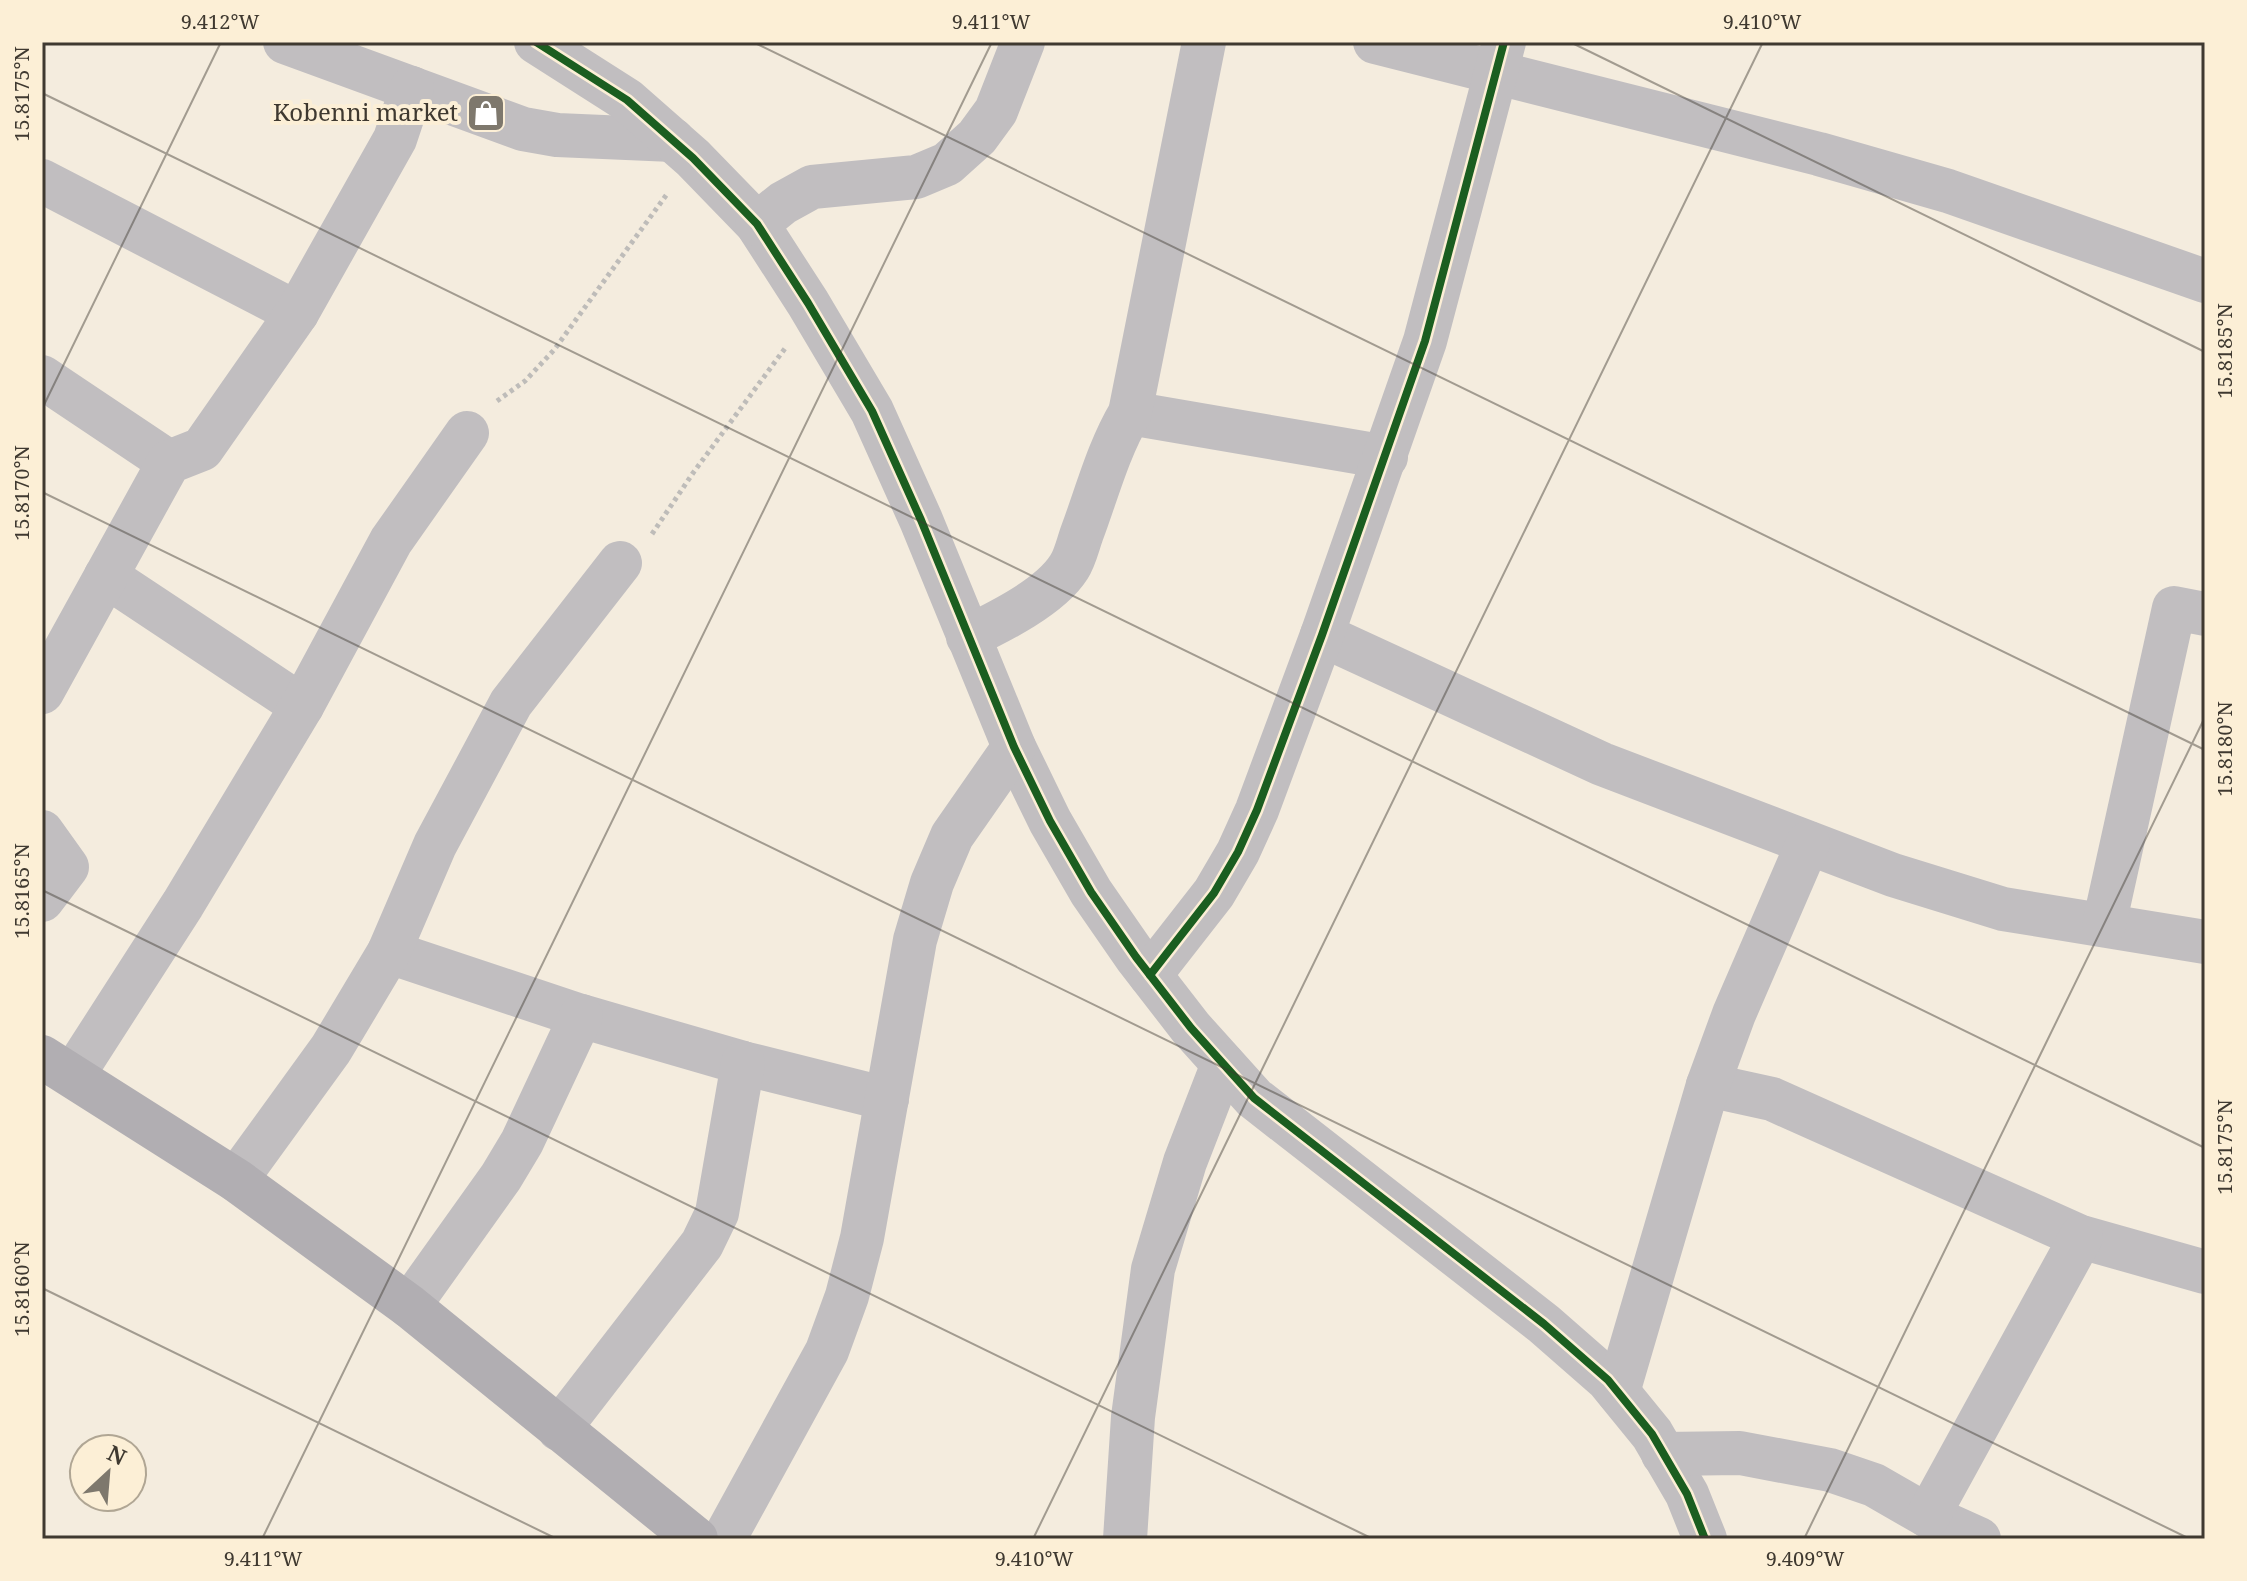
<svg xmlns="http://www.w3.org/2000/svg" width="2247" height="1581" viewBox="0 0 2247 1581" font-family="'Noto Serif',serif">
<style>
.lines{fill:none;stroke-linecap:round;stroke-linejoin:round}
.path{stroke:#bebcb9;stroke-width:5;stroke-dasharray:4 4;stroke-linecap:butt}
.minor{stroke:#c1bec0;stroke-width:44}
.major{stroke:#b1aeb2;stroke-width:44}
.cycleway-casing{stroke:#fcefd6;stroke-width:13}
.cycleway{stroke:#1b5e20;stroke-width:8}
.ticks{fill:none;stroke:#3f3930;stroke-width:2;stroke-opacity:0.45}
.labels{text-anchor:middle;stroke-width:8;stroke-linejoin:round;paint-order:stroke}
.poi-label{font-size:24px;fill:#3f3930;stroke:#fcefd6;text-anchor:end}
.neatline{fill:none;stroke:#3f3930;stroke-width:3}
.ticks-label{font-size:20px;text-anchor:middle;fill:#3f3930}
</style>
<rect width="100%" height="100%" fill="#f4ecde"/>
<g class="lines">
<g class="path">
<polyline points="497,401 525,381 554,350 667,194"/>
<polyline points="652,534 693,473 786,347"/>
</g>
<g class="minor">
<polyline points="285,42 523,129 557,135 673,140"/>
<polyline points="536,42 627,100 693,158 757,224 808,303 872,411 921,520 1014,747 1050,821 1091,892 1136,957 1191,1028 1254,1098 1544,1324 1608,1380 1652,1434 1687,1494 1705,1539"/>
<polyline points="1375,42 1819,154 1948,191 2205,281"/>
<polyline points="42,181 297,313"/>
<polyline points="757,224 783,203 812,187 916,177 947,164 977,137 996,111 1023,42"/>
<polyline points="42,377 169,462"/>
<polyline points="1130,413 1386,457"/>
<polyline points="106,576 302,706"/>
<polyline points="1322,635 1602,764 1893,875 2003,909 2205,942"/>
<path d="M968 637C999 622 1050 597 1069 567 1075 558 1078 544 1082 533 1097 493 1108 450 1130 413L1204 42"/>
<polyline points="42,692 169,462 202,449 297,313 395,139 412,88"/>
<polyline points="42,832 67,867 42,900"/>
<polyline points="2104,925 2174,608 2205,614"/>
<polyline points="389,952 581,1016 743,1063 887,1099"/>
<polyline points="1150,975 1214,893 1238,852 1257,810 1322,635 1425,341 1504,42"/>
<polyline points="73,1075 183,904 302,706 391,541 467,433"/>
<polyline points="1708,1085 1772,1099 2081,1237 2205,1272"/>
<polyline points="236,1180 331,1049 389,952 435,845 511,703 620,563"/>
<polyline points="409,1306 501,1177 522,1142 581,1016"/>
<polyline points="1618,1392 1708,1085 1734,1014 1808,843"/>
<polyline points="559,1429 702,1244 717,1213 743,1063"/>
<polyline points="1663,1454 1740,1453 1830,1470 1874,1485 1928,1516 1979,1539"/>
<polyline points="1928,1516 2081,1237"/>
<polyline points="724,1539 827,1351 847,1296 862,1238 915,940 932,883 952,836 1014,747"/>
<polyline points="1125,1539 1133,1417 1153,1269 1185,1162 1223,1064"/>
</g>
<polyline class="major" points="42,1057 236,1180 409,1306 696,1539"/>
<defs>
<g id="cycleway">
<polyline points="536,42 627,100 693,158 757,224 808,303 872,411 921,520 1014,747 1050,821 1091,892 1136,957 1191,1028 1254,1098 1544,1324 1608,1380 1652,1434 1687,1494 1705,1539"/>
<polyline points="1150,975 1214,893 1238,852 1257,810 1322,635 1425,341 1504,42"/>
</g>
</defs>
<use href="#cycleway" class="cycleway-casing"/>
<use href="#cycleway" class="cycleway"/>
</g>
<path class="ticks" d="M753 42 2205 750M1570 42 2205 352M42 93 2205 1148M42 409 221 42M42 492 2190 1539M42 890 1373 1539M42 1288 557 1539M262 1539 992 42M1033 1539 1763 42M1804 1539 2205 717"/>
<defs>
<symbol id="shop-square" viewBox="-11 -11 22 22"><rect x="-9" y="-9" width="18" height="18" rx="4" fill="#7e786d" stroke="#fcefd6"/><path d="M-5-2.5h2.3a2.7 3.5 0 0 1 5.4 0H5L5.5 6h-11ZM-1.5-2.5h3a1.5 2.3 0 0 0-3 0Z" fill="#fff"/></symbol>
</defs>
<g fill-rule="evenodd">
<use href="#shop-square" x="464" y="91" width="44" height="44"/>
</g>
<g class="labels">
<g class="poi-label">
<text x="458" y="121">Kobenni market</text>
</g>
</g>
<rect width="2247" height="1581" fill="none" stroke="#fcefd6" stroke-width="88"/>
<g transform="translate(108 1473) rotate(26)"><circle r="38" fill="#fcefd6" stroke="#b0a694" stroke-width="2"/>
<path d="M0-6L14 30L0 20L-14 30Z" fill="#7e786d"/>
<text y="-12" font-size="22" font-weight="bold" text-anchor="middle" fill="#3f3930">N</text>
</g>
<rect x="44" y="44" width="2159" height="1493" class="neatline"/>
<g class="ticks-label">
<text x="220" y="29">9.412°W</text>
<text x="991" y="29">9.411°W</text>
<text x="1762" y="29">9.410°W</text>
<text transform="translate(22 94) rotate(-90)" y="7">15.8175°N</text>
<text transform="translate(2225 351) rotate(-90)" y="7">15.8185°N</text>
<text transform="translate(22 493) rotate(-90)" y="7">15.8170°N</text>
<text transform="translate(2225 749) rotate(-90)" y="7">15.8180°N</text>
<text transform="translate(22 891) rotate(-90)" y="7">15.8165°N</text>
<text transform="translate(2225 1147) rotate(-90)" y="7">15.8175°N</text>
<text transform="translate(22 1289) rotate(-90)" y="7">15.8160°N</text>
<text x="263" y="1566">9.411°W</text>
<text x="1034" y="1566">9.410°W</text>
<text x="1805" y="1566">9.409°W</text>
</g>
</svg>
